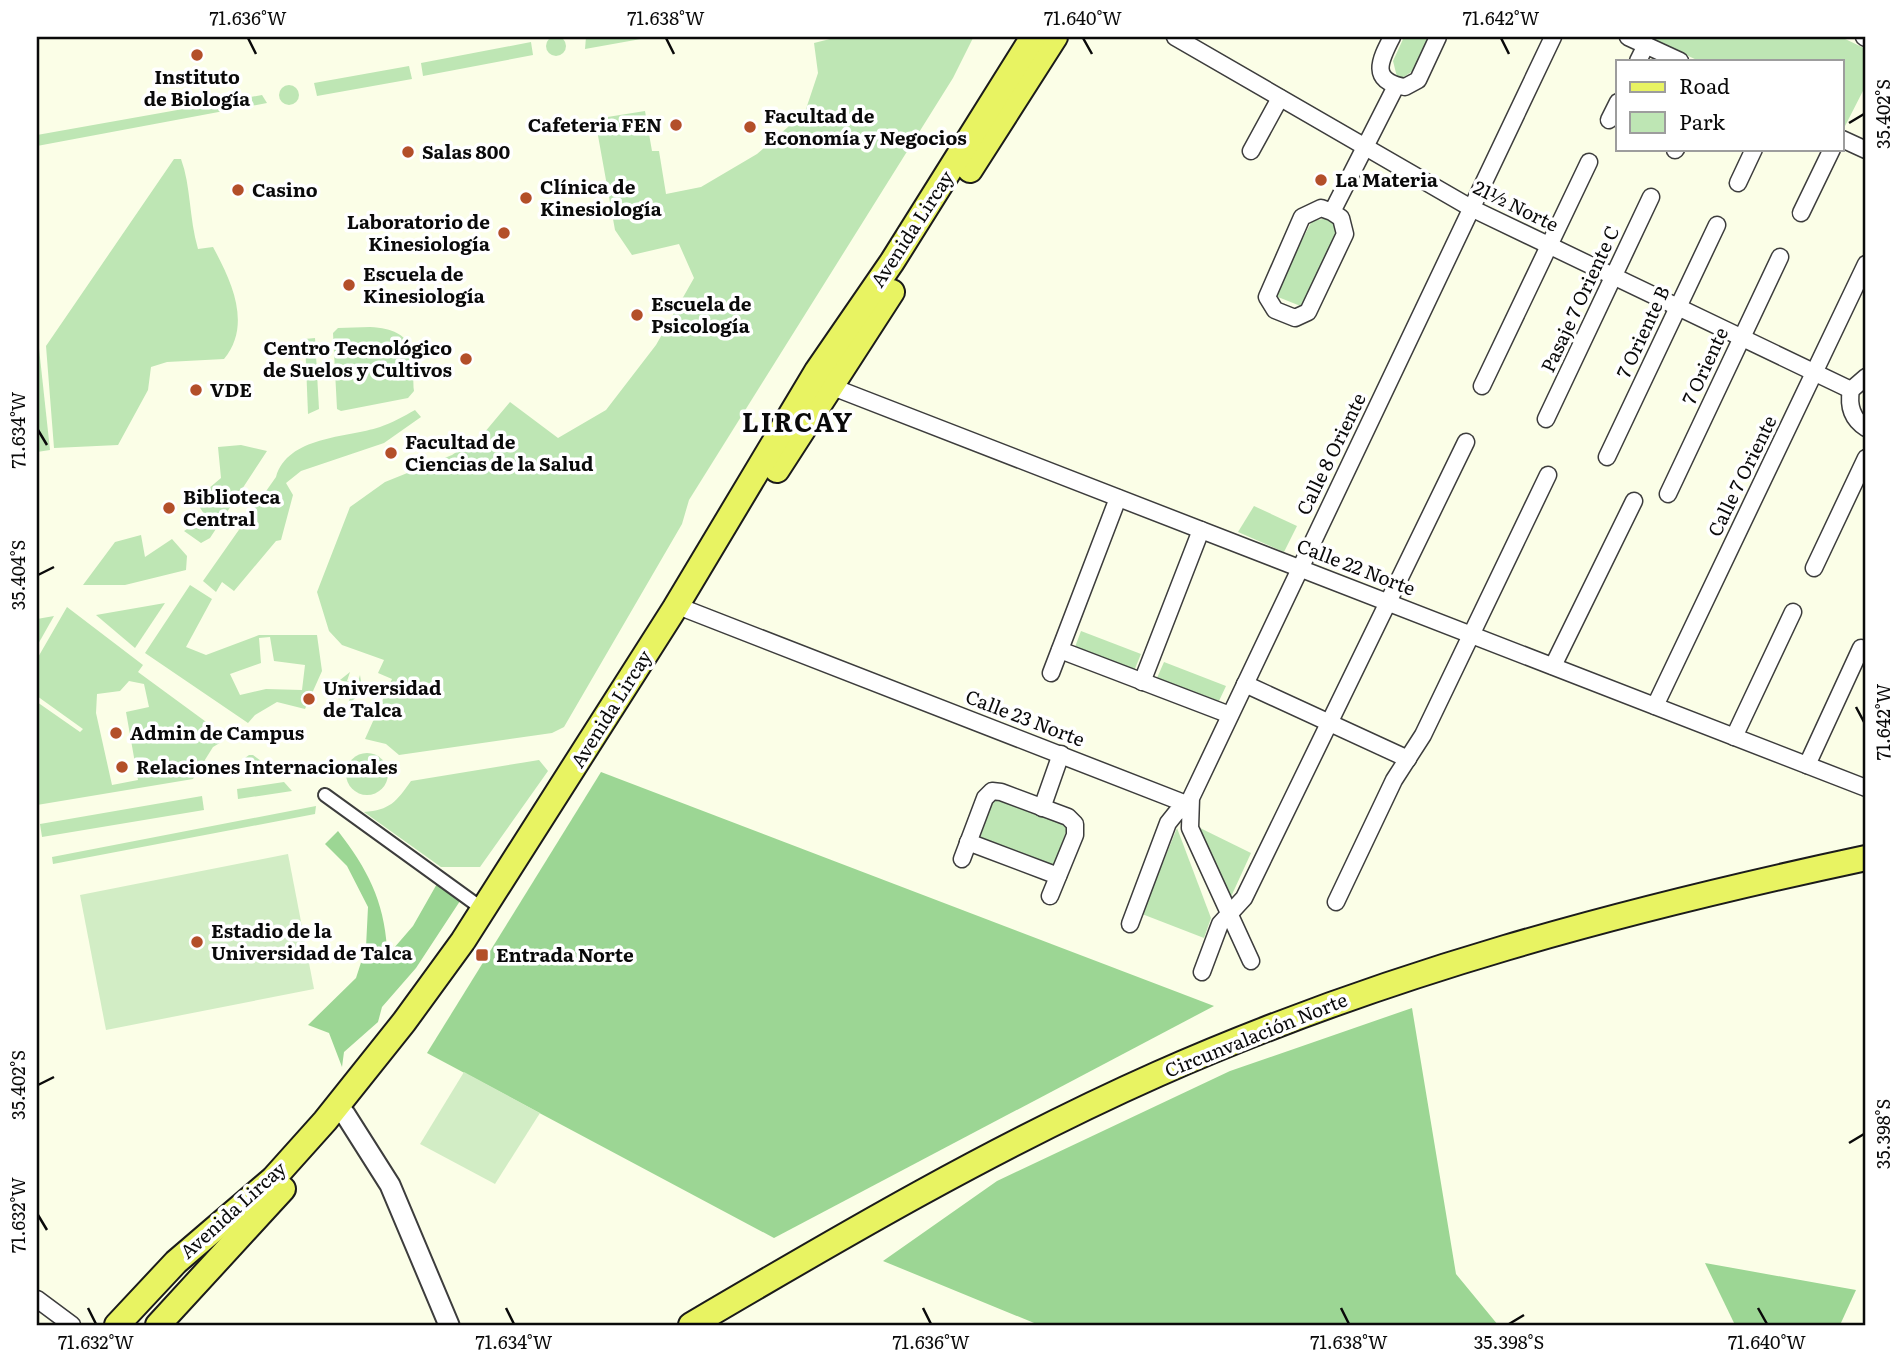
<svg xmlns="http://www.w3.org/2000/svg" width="1903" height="1362" viewBox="0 0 1903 1362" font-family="Literata,serif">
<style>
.green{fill:#bee6b4;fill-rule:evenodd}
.forest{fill:#9cd694}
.pitch{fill:#d2edc5}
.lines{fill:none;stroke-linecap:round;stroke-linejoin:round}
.pedestrian-casing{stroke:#3d3d3d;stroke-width:16}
.minor-casing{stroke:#3d3d3d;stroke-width:19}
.tertiary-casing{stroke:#3d3d3d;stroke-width:23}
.primary-casing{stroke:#1b1b1b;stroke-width:28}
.pedestrian{stroke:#fff;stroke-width:12}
.minor{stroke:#fff;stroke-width:16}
.tertiary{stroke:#fff;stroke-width:19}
.primary{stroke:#e8f362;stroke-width:24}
.ticks{fill:none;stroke:#0a0a0a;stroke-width:2.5}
.poi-dot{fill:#b34f29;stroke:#fff;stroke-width:2.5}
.labels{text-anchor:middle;stroke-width:7;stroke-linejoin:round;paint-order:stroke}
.poi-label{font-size:19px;font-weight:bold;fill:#0a0a0a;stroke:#fff;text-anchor:start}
.street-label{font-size:19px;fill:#0a0a0a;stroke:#fff}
.district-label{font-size:26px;font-weight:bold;letter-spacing:2px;fill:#0a0a0a;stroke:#fff}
.neatline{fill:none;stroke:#0a0a0a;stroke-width:2.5}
.ticks-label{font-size:18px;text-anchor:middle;fill:#0a0a0a}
</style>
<rect width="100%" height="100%" fill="#fbfee7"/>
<g class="green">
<circle cx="556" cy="46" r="10"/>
<polygon points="586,37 652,37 585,49"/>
<polygon points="838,37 973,38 953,78 689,500 682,524 564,727 552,733 399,755 386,744 365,739 392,679 378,673 384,660 342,645 329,631 317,592 350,507 385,482 452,455 484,433 510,402 558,438 606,410 656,345 694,278 679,244 632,255 615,230 595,119 645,111 652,151 659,151 666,194 701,187 757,154 805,112 818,73 814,43"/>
<polygon points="1404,37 1432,37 1417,68 1398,81 1393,61"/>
<polygon points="1648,37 1841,37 1866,49 1866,85 1843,130 1842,61 1699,61"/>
<polygon points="531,42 533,55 423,76 421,63"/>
<polygon points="409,66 412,79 317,96 314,83"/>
<circle cx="289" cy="95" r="10"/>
<polygon points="262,95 267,103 37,146 37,135"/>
<path d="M174 159H181C191 186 189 218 198 249L213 247C232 282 252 325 224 359L167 362 151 367 148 390 118 445 54 448 46 346Z"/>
<polygon points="1333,217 1340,236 1303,307 1273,295 1312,221"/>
<path d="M370 327C418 330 412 353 414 391L408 398 341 411 337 409 333 333 338 328Z"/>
<polygon points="37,330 50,450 37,452"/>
<polygon points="315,338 319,409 308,414 305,339"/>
<path d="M415 410 421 417 384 443 301 471 286 483 293 495 281 540 276 541 234 591 222 582 216 592 203 581 276 477C288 436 346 438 380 427 392 423 404 416 415 410Z"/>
<polygon points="241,445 267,451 210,538 201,543 184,531 206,517 195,500 221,478 218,447"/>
<polygon points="1254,506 1297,526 1284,552 1238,532"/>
<polygon points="141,535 145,557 172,539 187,556 186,570 125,585 83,585 115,542"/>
<path d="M190 585 212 599 186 647 206 655 259 635H317L322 671 305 709 277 702 255 715 248 723 145 653ZM270 637 274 661 305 665 302 690 266 689 240 695 230 674 261 663 259 638Z"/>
<polygon points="165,603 135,648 96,615"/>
<path d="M67 607 143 665 138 672 228 738 213 747 193 779 37 805V702L80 732 83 729 37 696V659ZM129 681 144 684 149 707 126 712 138 780 112 785 96 713 97 694 120 691Z"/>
<polygon points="54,616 37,646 37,619"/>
<polygon points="1081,631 1141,654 1134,671 1075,647"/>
<polygon points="1164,662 1226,686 1219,701 1157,678"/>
<polygon points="350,672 347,681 357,685 360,675 362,688 353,685 350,693 358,696 348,704 351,695 342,692 339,700 336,688 344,690 346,682 340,680"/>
<circle cx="367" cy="774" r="21"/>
<polygon points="249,755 253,755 273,770 233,776 237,770 242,772 249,761 245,758"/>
<path d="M539 760 548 771 480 867H441L364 812C390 810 396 802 411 781Z"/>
<polygon points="284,782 292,791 238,799 237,789"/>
<polygon points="202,796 204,810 42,837 40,824"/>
<polygon points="994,797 1068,827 1053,866 980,838"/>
<polygon points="316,806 315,814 53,864 52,857"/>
<polygon points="1198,827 1251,853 1230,899"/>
<polygon points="1177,828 1211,918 1204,938 1142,914"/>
</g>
<g class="forest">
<polygon points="601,772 1214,1006 774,1238 427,1053"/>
<path d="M338 831C367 868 384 901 387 948H394L413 926 438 882 460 901 416 968 382 1007 378 1022 344 1052 342 1067 329 1033 308 1025 356 978 366 947 368 907 347 866 325 844Z"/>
<polygon points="1412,1008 1456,1274 1498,1325 1039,1325 883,1261 997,1181 1230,1071"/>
<polygon points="1705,1263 1856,1290 1840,1325 1735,1325"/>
</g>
<g class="pitch">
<polygon points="288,854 314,989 106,1030 80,895"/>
<polygon points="464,1072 540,1113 495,1184 420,1144"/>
</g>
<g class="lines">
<defs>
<polyline id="pedestrian" points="325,795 484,910"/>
<g id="minor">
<polyline points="1175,37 1471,208 1851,390"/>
<path d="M1392 37C1380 60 1369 81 1405 87L1418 80 1438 37"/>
<polyline points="1628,37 1680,61"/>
<polyline points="1864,37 1866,38"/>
<polyline points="1638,61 1646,45"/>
<polyline points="1609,120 1618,102"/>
<polyline points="1842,139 1866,150"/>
<polyline points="1675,150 1676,149"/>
<polyline points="1251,151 1280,98"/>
<polyline points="1738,183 1754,149"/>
<polyline points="1332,212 1321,208 1302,217 1267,297 1275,310 1295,318 1308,312 1345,234 1341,218 1332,212 1396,86"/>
<polyline points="1801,213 1832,149"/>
<path d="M1866 377 1851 390C1848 406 1852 419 1866 428"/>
<polyline points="830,386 1866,788"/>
<polyline points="1482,386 1589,162"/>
<polyline points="1546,419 1651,197"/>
<polyline points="1607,457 1717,225"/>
<polyline points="1668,494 1780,257"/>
<polyline points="1814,568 1866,458"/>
<polyline points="688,610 1189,805"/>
<polyline points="1060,650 1230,715"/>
<polyline points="1553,666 1634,501"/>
<polyline points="1051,673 1118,498"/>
<polyline points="1142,682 1201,530"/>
<polyline points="1245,684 1408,759"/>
<polyline points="1655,706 1866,264"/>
<polyline points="1734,737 1793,612"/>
<polyline points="1807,765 1861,648"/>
<polyline points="1042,808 1061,754"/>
<polyline points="968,842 1058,876"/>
<polyline points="962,859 985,798 992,791 1001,792 1068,817 1075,824 1075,835 1050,896"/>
<polyline points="1336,902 1394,780 1423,735 1548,475"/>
<polyline points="1130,924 1168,823 1176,813 1189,805"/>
<polyline points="1251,961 1190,828 1191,798 1553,37"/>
<polyline points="1202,972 1220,924 1244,898 1466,442"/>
<polyline points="37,1299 72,1325"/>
</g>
<polyline id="tertiary" points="345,1114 390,1185 449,1325"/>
<g id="primary">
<polyline points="970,170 1055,37"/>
<polyline points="777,470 892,292"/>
<polyline points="117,1325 176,1262 273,1179 325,1121 404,1022 463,941 675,608 817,371 892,262 1033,37"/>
<polyline points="158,1325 283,1189"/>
<path d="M691 1325C844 1235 996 1146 1158 1074 1386 973 1623 910 1866 858"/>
</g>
</defs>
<use href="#pedestrian" class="pedestrian-casing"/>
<use href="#minor" class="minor-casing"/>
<use href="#tertiary" class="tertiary-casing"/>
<use href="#primary" class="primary-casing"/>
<use href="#pedestrian" class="pedestrian"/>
<use href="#minor" class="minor"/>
<use href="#tertiary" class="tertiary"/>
<use href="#primary" class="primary"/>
</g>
<path class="ticks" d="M248 38 256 54M666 38 674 54M1083 38 1092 54M1501 38 1509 54M1849 123 1864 114M38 430 47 445M38 575 54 567M1856 707 1864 722M38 1085 54 1077M1849 1143 1864 1134M38 1215 47 1230M88 1308 96 1324M506 1308 514 1324M923 1308 931 1324M1341 1308 1349 1324M1758 1308 1767 1324M1509 1324 1524 1315"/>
<g class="poi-dot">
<circle cx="197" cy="55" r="7"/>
<circle cx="676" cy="125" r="7"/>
<circle cx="750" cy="127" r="7"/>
<circle cx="408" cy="152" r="7"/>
<circle cx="1321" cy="180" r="7"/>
<circle cx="238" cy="190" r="7"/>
<circle cx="526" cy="198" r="7"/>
<circle cx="504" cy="233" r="7"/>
<circle cx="349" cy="285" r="7"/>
<circle cx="637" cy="315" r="7"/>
<circle cx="466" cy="359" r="7"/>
<circle cx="196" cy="390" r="7"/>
<circle cx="391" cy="453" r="7"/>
<circle cx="169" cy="508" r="7"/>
<circle cx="309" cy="699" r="7"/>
<circle cx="116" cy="733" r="7"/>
<circle cx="122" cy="767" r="7"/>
<circle cx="197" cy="942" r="7"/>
<rect x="475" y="948" width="14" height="14" rx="3.5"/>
</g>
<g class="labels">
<g class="poi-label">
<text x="197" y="84" text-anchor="middle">Instituto<tspan x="197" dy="22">de Biología</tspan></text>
<text x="764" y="123">Facultad de<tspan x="764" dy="22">Economía y Negocios</tspan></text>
<text x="662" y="132" text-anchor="end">Cafeteria FEN</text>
<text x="422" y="159">Salas 800</text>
<text x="1335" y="187">La Materia</text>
<text x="540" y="194">Clínica de<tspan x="540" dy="22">Kinesiología</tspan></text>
<text x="252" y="197">Casino</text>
<text x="490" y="229" text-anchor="end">Laboratorio de<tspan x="490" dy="22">Kinesiología</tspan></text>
<text x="363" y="281">Escuela de<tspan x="363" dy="22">Kinesiología</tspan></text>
<text x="651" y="311">Escuela de<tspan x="651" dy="22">Psicología</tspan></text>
<text x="452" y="355" text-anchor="end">Centro Tecnológico<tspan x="452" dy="22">de Suelos y Cultivos</tspan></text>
<text x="210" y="397">VDE</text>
<text x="405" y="449">Facultad de<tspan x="405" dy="22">Ciencias de la Salud</tspan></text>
<text x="183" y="504">Biblioteca<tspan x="183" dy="22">Central</tspan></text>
<text x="323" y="695">Universidad<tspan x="323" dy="22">de Talca</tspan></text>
<text x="130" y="740">Admin de Campus</text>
<text x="136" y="774">Relaciones Internacionales</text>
<text x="211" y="938">Estadio de la<tspan x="211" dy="22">Universidad de Talca</tspan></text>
<text x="496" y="962">Entrada Norte</text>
</g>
<g class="street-label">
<text transform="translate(1516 206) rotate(26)" y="7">21½ Norte</text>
<text transform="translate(912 229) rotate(-57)" y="7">Avenida Lircay</text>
<text transform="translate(1580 299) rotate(-65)" y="7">Pasaje 7 Oriente C</text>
<text transform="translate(1643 332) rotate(-65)" y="7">7 Oriente B</text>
<text transform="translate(1705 366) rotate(-65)" y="7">7 Oriente</text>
<text transform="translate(1331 454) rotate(-64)" y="7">Calle 8 Oriente</text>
<text transform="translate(1742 476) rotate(-64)" y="7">Calle 7 Oriente</text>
<text transform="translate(1356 567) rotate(21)" y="7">Calle 22 Norte</text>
<text transform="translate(611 709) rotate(-58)" y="7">Avenida Lircay</text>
<text transform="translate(1025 718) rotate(21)" y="7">Calle 23 Norte</text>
<text transform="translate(1256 1035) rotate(-22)" y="7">Circunvalación Norte</text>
<text transform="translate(233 1210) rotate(-42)" y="7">Avenida Lircay</text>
</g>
<g class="district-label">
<text x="798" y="432">LIRCAY</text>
</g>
</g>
<rect width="1903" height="1362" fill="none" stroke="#ffffff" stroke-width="77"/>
<rect x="1616" y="60" width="228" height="91" fill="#ffffff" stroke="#9d9d9d" stroke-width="2"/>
<rect x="1630" y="82" width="35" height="10" fill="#e8f362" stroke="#9d9d9d" stroke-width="2"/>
<text x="1679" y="94" font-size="21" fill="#0a0a0a">Road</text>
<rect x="1630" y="112" width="35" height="21" fill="#bee6b4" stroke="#9d9d9d" stroke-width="2"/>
<text x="1679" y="130" font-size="21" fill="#0a0a0a">Park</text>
<rect x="38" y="38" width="1826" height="1286" class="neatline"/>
<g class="ticks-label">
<text x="248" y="25">71.636°W</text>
<text x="666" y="25">71.638°W</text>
<text x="1083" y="25">71.640°W</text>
<text x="1501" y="25">71.642°W</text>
<text transform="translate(1884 114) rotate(-90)" y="6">35.402°S</text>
<text transform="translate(19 430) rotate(-90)" y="6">71.634°W</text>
<text transform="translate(19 575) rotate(-90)" y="6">35.404°S</text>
<text transform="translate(1884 722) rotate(-90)" y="6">71.642°W</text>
<text transform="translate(19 1085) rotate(-90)" y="6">35.402°S</text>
<text transform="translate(1884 1134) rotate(-90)" y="6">35.398°S</text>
<text transform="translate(19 1215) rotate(-90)" y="6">71.632°W</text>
<text x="96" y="1349">71.632°W</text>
<text x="514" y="1349">71.634°W</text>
<text x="931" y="1349">71.636°W</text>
<text x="1349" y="1349">71.638°W</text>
<text x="1509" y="1349">35.398°S</text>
<text x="1767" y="1349">71.640°W</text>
</g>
</svg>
